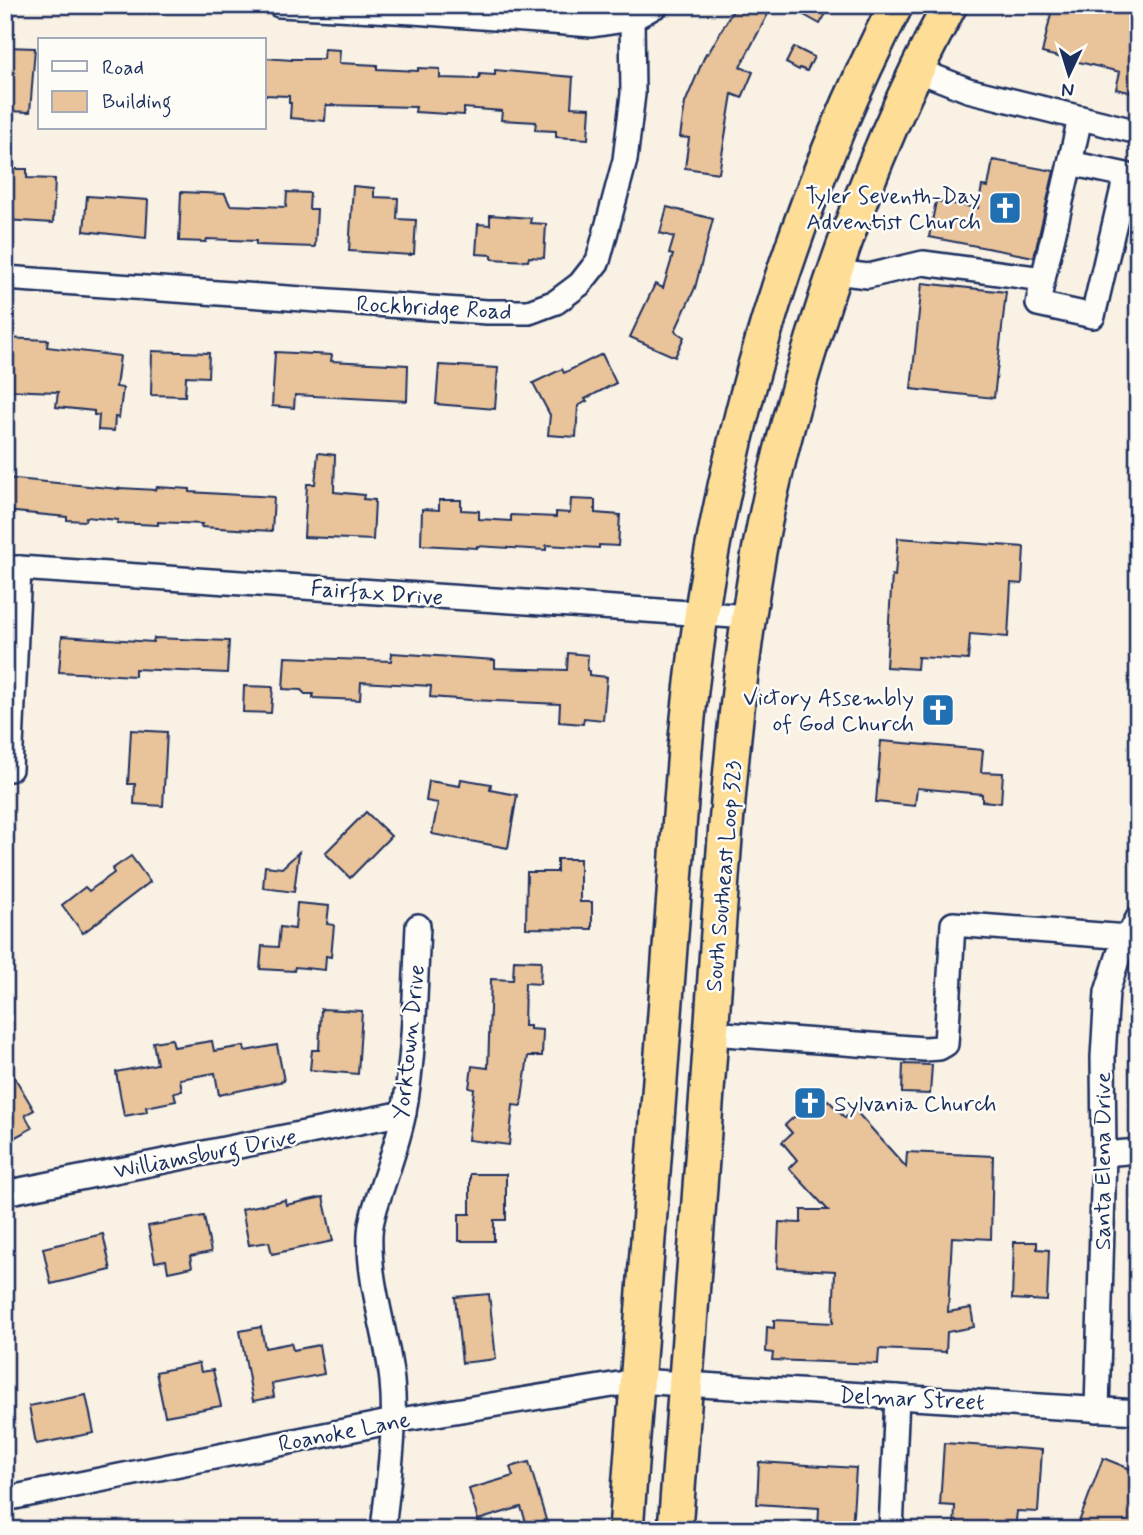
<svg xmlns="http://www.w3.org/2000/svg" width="1143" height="1535" viewBox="0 0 1143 1535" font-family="Mynerve,sans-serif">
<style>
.building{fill:#e9c39a;stroke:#1b2f5e;stroke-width:2}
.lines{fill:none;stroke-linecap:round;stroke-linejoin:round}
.minor-casing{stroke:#1b2f5e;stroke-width:28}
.highway-casing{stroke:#1b2f5e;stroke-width:38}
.minor{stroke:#fdfcf7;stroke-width:23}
.highway{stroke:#fedd96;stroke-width:33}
.labels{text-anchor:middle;stroke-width:5;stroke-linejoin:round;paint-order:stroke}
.poi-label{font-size:23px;fill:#1b2f5e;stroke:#fdfcf7;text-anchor:end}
.street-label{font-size:23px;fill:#1b2f5e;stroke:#fdfcf7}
</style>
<rect width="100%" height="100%" fill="#f9f1e4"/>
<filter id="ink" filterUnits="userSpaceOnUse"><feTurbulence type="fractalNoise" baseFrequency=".0143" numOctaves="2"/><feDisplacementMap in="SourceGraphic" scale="14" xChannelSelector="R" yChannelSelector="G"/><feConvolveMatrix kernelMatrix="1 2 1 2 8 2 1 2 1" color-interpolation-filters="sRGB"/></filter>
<g filter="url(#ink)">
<g class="building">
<polygon points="736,5 751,5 768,14 740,67 753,72 742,98 732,94 719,173 685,168 689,138 680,137 685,103 706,53 708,54"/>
<polygon points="786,5 831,5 820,24"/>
<polygon points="1053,5 1138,5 1138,94 1116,89 1120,72 1042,53"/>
<polygon points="5,47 35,48 30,112 7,111 9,78 5,78"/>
<polygon points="794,47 814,57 807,71 800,68 799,70 786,63"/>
<polygon points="324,49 340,50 339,63 377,65 377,69 418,71 418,68 440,69 440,78 479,79 480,74 495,75 495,70 573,77 571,107 590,108 588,139 556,137 556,131 535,130 536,122 501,120 502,111 464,108 464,115 415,112 416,107 326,105 325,121 290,118 291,103 289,103 289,96 264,95 264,58 292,60 292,59 323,59"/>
<polygon points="993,160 1054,171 1034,257 929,237 936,201 978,208 982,186 988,187"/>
<polygon points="5,169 27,169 27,178 55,179 53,223 5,220"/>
<polygon points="353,186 374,188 374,197 398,198 397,219 416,220 414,254 411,254 411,255 349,251"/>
<polygon points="181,192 225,194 230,205 286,207 287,192 310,193 309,209 317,209 315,247 256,245 256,241 207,239 206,242 179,241"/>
<polygon points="87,196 148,200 146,238 84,231"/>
<polygon points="667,207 713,219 695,288 675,331 684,337 675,357 630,337 655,284 663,288 673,255 669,254 674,237 660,233"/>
<polygon points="490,215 531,218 530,223 546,224 544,258 529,257 528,261 492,259 492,255 476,254 478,224 490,225"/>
<polygon points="922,283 1006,292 994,398 911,389"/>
<polygon points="5,338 48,340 47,347 120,356 116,387 123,388 119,418 115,417 114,431 98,430 99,415 94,415 94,411 56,407 58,392 5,390"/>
<polygon points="152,351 209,353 208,377 186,376 185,396 151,395"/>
<polygon points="275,352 332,355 331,361 408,365 407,401 295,395 294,408 272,406"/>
<polygon points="602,354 616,383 585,399 587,401 578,406 576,437 548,435 550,415 533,383 562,369 564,373"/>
<polygon points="439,365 498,368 495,409 436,404"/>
<polygon points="318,453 335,455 334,492 364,495 363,499 375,500 373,540 304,537 307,484 315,484"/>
<polygon points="5,478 119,489 120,488 156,490 157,487 190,489 190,492 274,497 272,531 201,527 202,524 158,522 158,525 117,523 118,520 86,517 85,521 67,520 67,517 5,511"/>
<polygon points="571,499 595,500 595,513 620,515 618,546 599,545 599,548 546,545 546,550 477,546 477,548 421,545 422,509 439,510 439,500 461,500 461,510 479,511 479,519 511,521 511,515 556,517 556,512 570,513"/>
<polygon points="898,538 1024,547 1022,584 1011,583 1008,637 970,634 968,660 918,657 917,669 886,667 892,575 895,576"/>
<polygon points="62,636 153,642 154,638 229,641 227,673 135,669 135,676 59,672"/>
<polygon points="392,653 495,660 495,668 567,670 568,653 588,655 587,670 589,671 589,675 607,677 603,720 584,718 583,724 559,722 560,704 471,700 430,697 431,686 361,682 360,700 313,698 313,694 305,694 301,690 283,689 285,657 391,661"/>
<polygon points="244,686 273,687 271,713 243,712"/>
<polygon points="131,730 167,732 163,806 134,804 135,784 128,784"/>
<polygon points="881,741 983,750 981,772 1003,773 1001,803 982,801 982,794 917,788 915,806 876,802"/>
<polygon points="461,779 491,784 490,790 517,795 508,848 432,834 438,803 426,801 429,781 460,786"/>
<polygon points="366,812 391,836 350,878 325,853"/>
<polygon points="299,852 294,892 263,888 265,866 282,868"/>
<polygon points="131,856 150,882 83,933 62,905 85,887 89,891 114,873 112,869"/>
<polygon points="557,859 580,859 580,902 592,902 592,929 526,928 527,872 557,872"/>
<polygon points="297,903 329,906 327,924 334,925 331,957 326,956 325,970 295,967 294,971 260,969 262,946 278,947 280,927 295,929"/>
<polygon points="514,960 541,961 540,984 525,983 524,1026 530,1026 530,1029 543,1030 542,1056 528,1056 521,1106 513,1105 509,1145 468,1140 474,1089 469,1088 472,1066 488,1068 491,979 513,980"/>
<polygon points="321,1009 362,1011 358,1074 310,1070 312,1050 319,1050"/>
<polygon points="172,1039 174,1047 212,1041 214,1051 244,1046 245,1051 277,1045 284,1081 219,1095 215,1073 180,1079 182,1091 174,1092 176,1101 146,1107 147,1112 124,1116 116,1072 157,1064 153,1042"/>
<polygon points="5,1061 34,1110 25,1115 32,1128 12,1139 5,1128"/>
<polygon points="903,1064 932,1065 930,1094 902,1093"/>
<polygon points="828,1100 845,1118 854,1109 906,1167 907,1152 993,1156 991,1239 952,1237 948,1312 971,1308 974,1327 947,1332 946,1352 879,1349 878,1364 772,1360 773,1353 766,1352 767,1327 774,1328 774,1320 833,1323 835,1271 777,1268 779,1222 801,1223 801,1210 828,1210 789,1168 797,1160 782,1142 792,1133 785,1125 811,1102 818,1110"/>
<polygon points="470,1174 506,1174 506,1220 494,1220 494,1241 459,1241 459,1214 470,1214"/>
<polygon points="323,1197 333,1241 272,1254 269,1242 249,1245 242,1209 285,1200 286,1205"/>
<polygon points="204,1216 211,1252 190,1256 192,1267 168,1272 166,1260 155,1262 148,1226"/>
<polygon points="103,1234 111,1270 51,1284 43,1248"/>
<polygon points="1014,1242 1037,1242 1037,1249 1049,1250 1047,1301 1012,1299"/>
<polygon points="489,1294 496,1359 462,1363 455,1297"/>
<polygon points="261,1327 265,1348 291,1343 293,1350 319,1345 324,1374 272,1384 274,1397 253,1401 240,1331"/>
<polygon points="199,1363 201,1372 213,1370 221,1406 165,1416 156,1372"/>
<polygon points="86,1395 94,1433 36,1444 29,1406"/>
<polygon points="944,1443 1042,1450 1038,1512 1017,1511 1015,1530 954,1530 955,1506 940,1505"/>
<polygon points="1103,1458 1138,1472 1138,1530 1076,1530"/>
<polygon points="529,1462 546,1520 527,1525 521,1507 478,1520 469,1489 513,1476 510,1467"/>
<polygon points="759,1462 856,1468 852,1530 818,1530 819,1508 757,1504"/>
</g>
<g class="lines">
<defs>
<g id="minor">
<polyline points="279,5 413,12 592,25 632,19 657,5"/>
<polyline points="917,70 968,90 1138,132"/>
<polyline points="834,272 868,276 923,263 1043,279 1038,304 1093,316 1126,175 1070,163 1080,118"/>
<polyline points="5,278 487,312 529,312 556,302 580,284 598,261 625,160 633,94 632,19"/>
<polyline points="1043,279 1070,163"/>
<polyline points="5,568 19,568 749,617"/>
<polyline points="10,769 19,568"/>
<polyline points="711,1033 924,1049 939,1048 946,1044 953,924 1128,937"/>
<polyline points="1104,1154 1138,1151"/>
<polyline points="5,1193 404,1113"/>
<polyline points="1097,1410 1104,1154 1103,1057 1107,992 1119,954 1138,918"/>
<polyline points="5,1499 394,1421 637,1381 1138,1412"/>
<path d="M383 1530C388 1481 397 1430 392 1381 387 1332 368 1284 370 1234 371 1215 379 1197 385 1178 392 1157 400 1134 404 1112 415 1051 415 987 418 926"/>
<polyline points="891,1530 897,1397"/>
</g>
<g id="highway">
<path d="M626 1530 685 749C708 492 777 236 896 5"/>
<path d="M675 1530C687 1365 699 1201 711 1036 722 875 731 712 759 552 772 480 791 409 813 339 848 224 892 112 950 5"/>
</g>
</defs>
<use href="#minor" class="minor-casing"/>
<use href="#highway" class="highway-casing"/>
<use href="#minor" class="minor"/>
<use href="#highway" class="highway"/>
</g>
</g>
<defs>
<symbol id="church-square" viewBox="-11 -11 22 22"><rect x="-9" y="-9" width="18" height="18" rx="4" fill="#1f6fb2" stroke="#fdfcf7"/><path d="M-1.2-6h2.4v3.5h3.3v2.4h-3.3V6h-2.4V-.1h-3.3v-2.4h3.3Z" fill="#fff"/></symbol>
</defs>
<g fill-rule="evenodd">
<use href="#church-square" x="986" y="189" width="38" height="38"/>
<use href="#church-square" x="919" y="691" width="38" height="38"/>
<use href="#church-square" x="791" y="1084" width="38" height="38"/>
</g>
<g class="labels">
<g class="poi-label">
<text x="981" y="203">Tyler Seventh-Day<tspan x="981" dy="26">Adventist Church</tspan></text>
<text x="914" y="705">Victory Assembly<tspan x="914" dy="26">of God Church</tspan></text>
<text x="834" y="1111" text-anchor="start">Sylvania Church</text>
</g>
<g class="street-label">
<text transform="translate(434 307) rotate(3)" y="8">Rockbridge Road</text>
<text transform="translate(377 592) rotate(4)" y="8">Fairfax Drive</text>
<text transform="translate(723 876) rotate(-85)" y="8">South Southeast Loop 323</text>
<text transform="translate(408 1042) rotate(-84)" y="8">Yorktown Drive</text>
<text transform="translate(205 1153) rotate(-11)" y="8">Williamsburg Drive</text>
<text transform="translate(1102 1161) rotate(-90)" y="8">Santa Elena Drive</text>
<text transform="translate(912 1398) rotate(3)" y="8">Delmar Street</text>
<text transform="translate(344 1431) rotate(-11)" y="8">Roanoke Lane</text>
</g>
</g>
<rect width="1143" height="1535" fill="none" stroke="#fdfcf7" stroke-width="28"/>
<rect x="14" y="14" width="1115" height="1507" fill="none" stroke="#1b2f5e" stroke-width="2.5" filter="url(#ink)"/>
<rect x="38" y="38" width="228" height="91" fill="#fdfcf7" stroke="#a3aaba" stroke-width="2"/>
<rect x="52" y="61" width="35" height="10" fill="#fdfcf7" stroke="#a3aaba" stroke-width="2"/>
<text x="102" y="74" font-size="21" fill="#1b2f5e">Road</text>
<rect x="52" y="91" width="35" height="21" fill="#e9c39a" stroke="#a3aaba" stroke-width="2"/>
<text x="102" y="108" font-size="21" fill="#1b2f5e">Building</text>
<g transform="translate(1069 74) rotate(184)" stroke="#fdfcf7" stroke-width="5" paint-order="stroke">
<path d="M0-5L12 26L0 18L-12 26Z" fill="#1b2f5e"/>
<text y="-10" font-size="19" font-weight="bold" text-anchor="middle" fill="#1b2f5e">N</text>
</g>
</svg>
